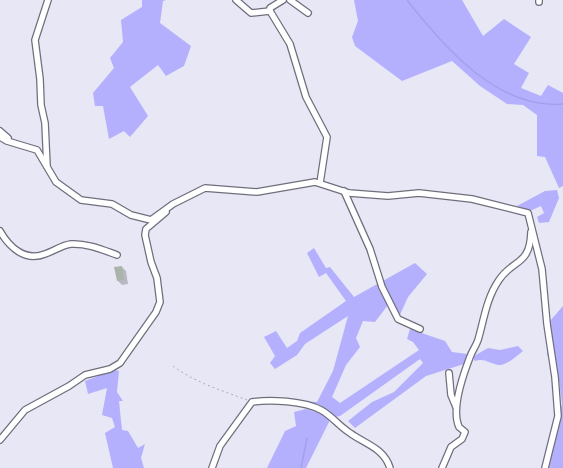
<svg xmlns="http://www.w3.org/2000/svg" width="563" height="468" viewBox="0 0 563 468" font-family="'PT Serif',serif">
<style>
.forest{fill:#b4b0fe}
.shadow{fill:#0003}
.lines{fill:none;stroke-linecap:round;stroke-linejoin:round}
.stream{stroke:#a4a0ec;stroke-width:1.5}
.building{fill:#abb4a8}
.minor-casing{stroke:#6f6f7c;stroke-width:8}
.path{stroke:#ababb7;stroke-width:1;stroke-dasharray:2 3;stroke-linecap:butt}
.minor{stroke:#fff;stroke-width:5.5}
</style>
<rect width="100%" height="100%" fill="#e7e7f6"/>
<g class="forest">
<polygon points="142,0 166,0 163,1 160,23 191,46 184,66 166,76 158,65 130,87 148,116 130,137 124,131 109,139 103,106 95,106 93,93 114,68 110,58 123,42 121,20 142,7"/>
<polygon points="354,0 462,0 483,36 504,19 531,37 514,64 529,73 521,88 541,96 548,85 563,93 563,186 559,188 545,157 537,156 537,115 523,105 507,104 480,86 452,61 402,81 355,46 352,37 358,21"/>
<polygon points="557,190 559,198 549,222 539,223 537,217 544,213 541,206 530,211 517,206 545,191"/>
<polygon points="314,248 326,268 330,267 354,297 415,263 427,274 408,297 399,317 391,301 375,322 363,321 356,338 360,347 346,365 332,397 340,403 419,350 413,342 407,339 410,329 445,341 452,352 467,354 464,364 426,376 355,428 348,421 372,402 394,392 423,363 420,359 340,416 336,417 322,407 300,403 301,401 317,402 333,371 348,316 305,344 297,355 275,369 270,363 275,356 264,337 276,331 287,348 297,341 300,333 346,301 326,273 319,277 307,253"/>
<polygon points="563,306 563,468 549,468 562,404 557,365 547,355 550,321"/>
<path d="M518 346 523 351C516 356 507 366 498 365 489 363 484 358 475 361L474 360V356L488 348 500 350Z"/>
<polygon points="114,370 119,371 117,392 123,401 119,401 122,430 128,431 138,448 145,444 141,458 144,468 113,468 105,433 115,427 112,418 102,415 107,388 88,394 85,381"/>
<polygon points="306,409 322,414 330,420 306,468 267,468 285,431 296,426 294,412"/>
</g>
<polygon class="shadow" points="122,267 126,271 128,284 122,285 118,281"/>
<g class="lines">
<g class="stream">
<path d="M407 0C443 46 498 110 563 104"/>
<polyline points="301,468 307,438"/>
</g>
</g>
<polygon class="building" points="122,266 124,280 117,281 114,267"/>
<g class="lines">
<defs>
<g id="minor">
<polyline points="236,0 251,13 270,11"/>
<polyline points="283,0 270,8 270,11 290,44 306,97 327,137 320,183"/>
<polyline points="290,0 308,13"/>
<polyline points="539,2 539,0"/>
<polyline points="0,131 8,138"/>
<polyline points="0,137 7,141 37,150 56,182 81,200 112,204 131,215 151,220 173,204 205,188 257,192 315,182 349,193 388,196 419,193 472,199 528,213 542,269 547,324 555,377 558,416 545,468"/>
<polyline points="47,166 45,123 41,105 40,79 35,40 48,0"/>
<polyline points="344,191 370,249 382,287 398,319 420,329"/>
<path d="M0 231C9 247 25 262 45 254 54 251 62 245 71 244 87 243 103 250 117 255"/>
<polyline points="449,373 451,395 456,407"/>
<polyline points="0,440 25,410 69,386 85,375 110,369 120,363 156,312 160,302 157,278 151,262 145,235 146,229 166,212"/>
<path d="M212 468 220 446 252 402C270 399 304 401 321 410 332 416 339 426 350 433 365 444 384 448 390 468"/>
<path d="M442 468 451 447 462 439 465 432 459 427C451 409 463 375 470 357 472 351 476 346 478 340 484 320 486 299 499 280 513 259 530 266 531 232"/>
</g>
</defs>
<use href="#minor" class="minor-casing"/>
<path class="path" d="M173 366C196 383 221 390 247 400"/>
<use href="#minor" class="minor"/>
</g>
</svg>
